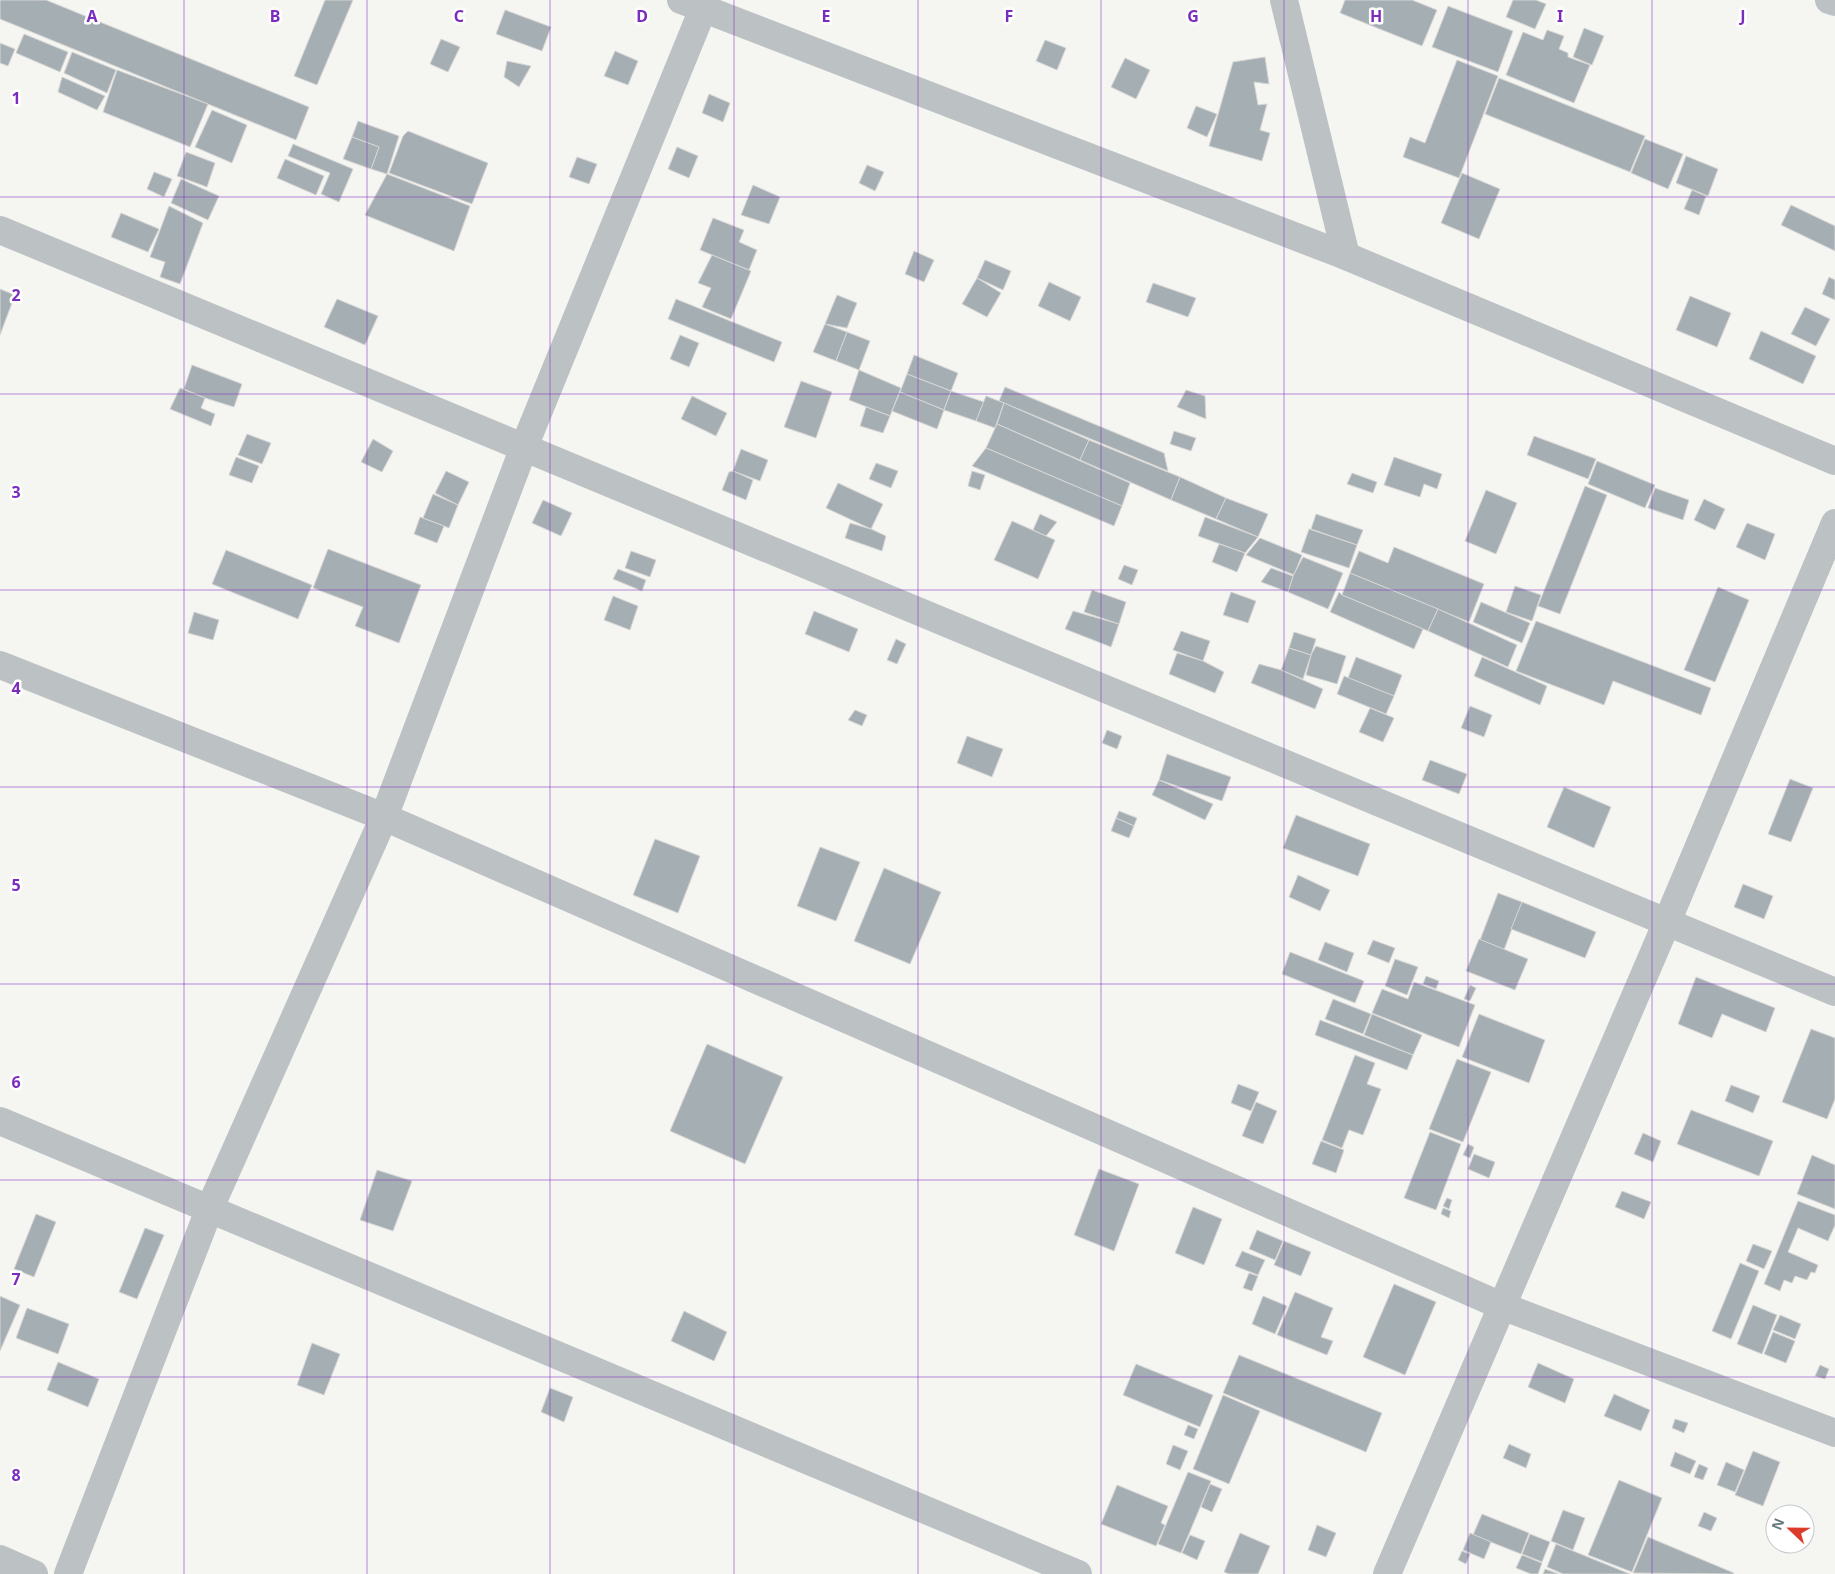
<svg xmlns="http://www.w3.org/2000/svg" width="1835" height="1574" viewBox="0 0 1835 1574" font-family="'Noto Sans',sans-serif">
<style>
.building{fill:#a5afb3;stroke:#d7d6d5}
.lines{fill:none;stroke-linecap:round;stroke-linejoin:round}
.street{stroke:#bcc2c4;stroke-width:28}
.grid{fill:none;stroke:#7b2cbf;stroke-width:1;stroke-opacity:0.55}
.grid-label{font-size:16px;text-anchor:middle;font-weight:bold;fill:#7b2cbf;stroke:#fff;stroke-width:5;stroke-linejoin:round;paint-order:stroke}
</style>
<rect width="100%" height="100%" fill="#f5f5f2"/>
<g class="building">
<polygon points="0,0 46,0 309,107 296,140 0,19"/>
<polygon points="325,0 353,0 317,85 294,76"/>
<polygon points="1345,0 1412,0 1437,10 1422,46 1340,13"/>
<polygon points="1513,0 1536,0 1546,4 1535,29 1506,17"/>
<polygon points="1448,6 1513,31 1498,72 1432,47"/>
<polygon points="505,10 551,27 542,51 496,34"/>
<polygon points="1584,28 1604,36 1592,65 1573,57"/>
<polygon points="1547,30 1564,36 1559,49 1568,53 1568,57 1590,65 1574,103 1506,75 1523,32 1543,40"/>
<polygon points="24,34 68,52 60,72 16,53"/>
<polygon points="441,39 460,47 448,72 430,64"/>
<polygon points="1045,40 1066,48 1057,70 1036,61"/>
<polygon points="0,43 15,49 8,66 0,63"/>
<polygon points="615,51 638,61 628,85 604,76"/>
<polygon points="72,52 116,70 107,93 64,73"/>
<polygon points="1265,57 1269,84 1254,82 1258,105 1267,104 1260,130 1270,133 1262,161 1209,146 1233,62"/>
<polygon points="1125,58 1150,70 1136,99 1111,87"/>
<polygon points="1457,60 1498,76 1459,178 1403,157 1410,137 1425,143"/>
<polygon points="507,61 531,66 519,87 504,77"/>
<polygon points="117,70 208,104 190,147 103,112"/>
<polygon points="62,77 105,96 97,110 58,92"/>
<polygon points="1499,78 1645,136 1630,172 1485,114"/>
<polygon points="709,94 730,103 723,122 702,113"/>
<polygon points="1196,106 1217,114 1207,137 1187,128"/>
<polygon points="212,110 247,125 232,163 195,147"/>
<polygon points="358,121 399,136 387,174 371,169 379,147 352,137"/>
<polygon points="408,131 488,163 472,204 389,173 403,136"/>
<polygon points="352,137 379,147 371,169 343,159"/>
<polygon points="1645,139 1683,154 1668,189 1631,173"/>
<polygon points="293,144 353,169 339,202 321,194 330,173 288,156"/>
<polygon points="677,147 698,156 689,178 668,169"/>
<polygon points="186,152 215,163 207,187 177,176"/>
<polygon points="1686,156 1718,169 1708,196 1676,183"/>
<polygon points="577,157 597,164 589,184 569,177"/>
<polygon points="285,159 324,176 316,195 277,178"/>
<polygon points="867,165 884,172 875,191 859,183"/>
<polygon points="154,172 172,179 164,197 147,189"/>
<polygon points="1462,173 1500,189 1479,239 1441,223"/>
<polygon points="387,174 470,206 454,251 365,215"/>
<polygon points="181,179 219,196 208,220 171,203"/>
<polygon points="753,185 780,197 769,224 741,215"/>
<polygon points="1692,190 1706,196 1699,215 1684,209"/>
<polygon points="1791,205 1835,226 1835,251 1781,225"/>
<polygon points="169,206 203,223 180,284 160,277 165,262 150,257"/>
<polygon points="121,213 159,229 148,252 111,237"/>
<polygon points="713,218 744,230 739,242 757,250 749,270 700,250"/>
<polygon points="914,251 934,260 924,282 905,274"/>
<polygon points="712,255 751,271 731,319 702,307 711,288 698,283"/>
<polygon points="985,260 1011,271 1003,290 977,278"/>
<polygon points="1829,277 1835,280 1835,300 1822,294"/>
<polygon points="977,278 1001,293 987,317 962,304"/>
<polygon points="1049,282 1081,297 1070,321 1038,306"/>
<polygon points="1153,283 1196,298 1188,317 1146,302"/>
<polygon points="0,289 15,295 0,335"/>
<polygon points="837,295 857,303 847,328 825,324"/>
<polygon points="1690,296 1731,313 1717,347 1676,330"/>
<polygon points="337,299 378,316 365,345 324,327"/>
<polygon points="676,299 782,342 774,362 668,319"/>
<polygon points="1805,307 1830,319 1816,346 1791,334"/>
<polygon points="825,324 847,332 836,361 813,352"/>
<polygon points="1761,331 1816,356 1803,384 1749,359"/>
<polygon points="847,332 870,341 859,370 836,361"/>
<polygon points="680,335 699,343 689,367 670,359"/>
<polygon points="914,355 958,373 951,391 907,374"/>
<polygon points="192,365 242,384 234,407 205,398 184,389"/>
<polygon points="859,370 901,388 890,416 849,400"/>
<polygon points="907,374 951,391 944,410 900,392"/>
<polygon points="801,381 832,392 816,438 784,427"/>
<polygon points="1005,387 1164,453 1168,471 999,401"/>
<polygon points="180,388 205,398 201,408 215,414 211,426 170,409"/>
<polygon points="1186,390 1205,396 1206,419 1177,407"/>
<polygon points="951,391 984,402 976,421 944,410"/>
<polygon points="900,392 944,410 937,429 892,411"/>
<polygon points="692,396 727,413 716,436 681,419"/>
<polygon points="986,396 1004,403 995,428 976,421"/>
<polygon points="1004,403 1089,440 1080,460 997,424"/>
<polygon points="866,407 890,416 883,433 860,426"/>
<polygon points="997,424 1130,483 1122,506 986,448"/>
<polygon points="1174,431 1196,438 1191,451 1170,444"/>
<polygon points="247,434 271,443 262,464 238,455"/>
<polygon points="1534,436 1596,459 1588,479 1527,455"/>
<polygon points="373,439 393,451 382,472 361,462"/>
<polygon points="1089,440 1180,477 1171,500 1080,460"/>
<polygon points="986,448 1122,506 1114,526 972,466"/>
<polygon points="741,449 768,460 760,481 733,471"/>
<polygon points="236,457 259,466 252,483 229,475"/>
<polygon points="1394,457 1442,474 1437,489 1424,484 1420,497 1384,485"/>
<polygon points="1597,461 1655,485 1645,508 1588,484"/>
<polygon points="876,463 898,471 891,488 869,479"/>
<polygon points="446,471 469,482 458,505 435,493"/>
<polygon points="733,471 753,480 746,500 722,490 729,472"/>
<polygon points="972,471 985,475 980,490 968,486"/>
<polygon points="1352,473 1377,482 1373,493 1347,484"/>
<polygon points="1180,477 1226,498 1216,519 1171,500"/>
<polygon points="838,483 883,504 871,529 826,508"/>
<polygon points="1585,486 1607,495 1560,614 1538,606"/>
<polygon points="1655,488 1689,500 1683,520 1648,508"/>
<polygon points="1486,490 1517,503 1496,554 1465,541"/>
<polygon points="433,494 458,505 449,528 423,518"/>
<polygon points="1226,498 1268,514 1258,537 1216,519"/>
<polygon points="1704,499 1725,509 1715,530 1694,520"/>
<polygon points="543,500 572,513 561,536 532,523"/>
<polygon points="1040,514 1057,522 1046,536 1033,530"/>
<polygon points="1316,514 1363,530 1357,545 1311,529"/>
<polygon points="420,517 444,526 437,543 414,534"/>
<polygon points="1205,517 1258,537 1245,553 1198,536"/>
<polygon points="1012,521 1055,540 1038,579 994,560"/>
<polygon points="850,523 871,529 886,536 882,551 845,538"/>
<polygon points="1747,523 1775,534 1765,560 1736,547"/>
<polygon points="1309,529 1357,545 1349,568 1301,552"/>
<polygon points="1260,538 1302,555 1294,575 1246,555"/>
<polygon points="1219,544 1245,553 1237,572 1212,562"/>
<polygon points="1394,547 1484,584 1469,622 1350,573 1359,551 1388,563"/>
<polygon points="328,549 421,585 399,643 355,626 363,607 313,588"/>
<polygon points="226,550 312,585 298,619 212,584"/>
<polygon points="631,551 656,560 650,577 625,568"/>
<polygon points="1303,557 1343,573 1328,609 1288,592 1293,576"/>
<polygon points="1124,565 1138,570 1132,585 1118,579"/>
<polygon points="1271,568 1293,576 1288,592 1261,582"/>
<polygon points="618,569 646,580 642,591 613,579"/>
<polygon points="1350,573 1438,609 1428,631 1342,595"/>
<polygon points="1515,586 1541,595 1532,621 1506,612"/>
<polygon points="1718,587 1749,600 1715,682 1684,670"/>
<polygon points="1092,590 1126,602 1119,624 1084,612"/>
<polygon points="1231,592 1256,601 1248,623 1223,615"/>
<polygon points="1339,592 1342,595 1423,629 1414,649 1330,612"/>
<polygon points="613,596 638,606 630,630 604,620"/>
<polygon points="1481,602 1530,623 1522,643 1473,622"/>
<polygon points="1438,609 1517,645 1508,667 1428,631"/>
<polygon points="814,611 858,629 849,652 805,634"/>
<polygon points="1073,611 1119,624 1111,647 1065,629"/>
<polygon points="194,612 219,620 213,640 188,633"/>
<polygon points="1536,621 1711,688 1701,715 1613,681 1604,705 1516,671"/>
<polygon points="1181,631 1210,641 1203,661 1173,650"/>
<polygon points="1294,632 1316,639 1311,655 1289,648"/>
<polygon points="896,639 906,644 897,664 887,660"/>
<polygon points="1316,646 1346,656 1337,684 1306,675 1311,655"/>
<polygon points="1289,648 1311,655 1303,679 1281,670"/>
<polygon points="1177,653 1203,661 1224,672 1215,693 1169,674"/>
<polygon points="1356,657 1402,675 1394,696 1348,678"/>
<polygon points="1482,657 1547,686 1540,705 1474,676"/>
<polygon points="1259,664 1281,670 1323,689 1315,709 1251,683"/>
<polygon points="1344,676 1394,696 1386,714 1337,694"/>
<polygon points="1470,706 1492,715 1484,737 1461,728"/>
<polygon points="1370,708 1394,718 1383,742 1359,732"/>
<polygon points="855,710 867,715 862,726 848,720"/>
<polygon points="1107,730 1122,736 1117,749 1102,743"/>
<polygon points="967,736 1003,749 992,777 957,763"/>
<polygon points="1167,754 1231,777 1222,801 1159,780"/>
<polygon points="1430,760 1467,774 1459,794 1422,780"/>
<polygon points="1790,779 1813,788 1791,842 1768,834"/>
<polygon points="1159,780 1213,804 1205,820 1152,795"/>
<polygon points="1564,787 1611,807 1594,848 1547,827"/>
<polygon points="1119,811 1137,818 1134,826 1116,818"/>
<polygon points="1296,815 1370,844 1358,876 1283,848"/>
<polygon points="1116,818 1134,826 1129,838 1111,831"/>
<polygon points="655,839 700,856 678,913 633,895"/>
<polygon points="820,847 860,862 836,921 797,906"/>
<polygon points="884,868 941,892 910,964 854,941"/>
<polygon points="1298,875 1330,890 1320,911 1289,897"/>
<polygon points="1743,884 1773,896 1764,919 1734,907"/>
<polygon points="1498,893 1522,902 1504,950 1480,940"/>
<polygon points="1522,902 1596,932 1585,958 1511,929"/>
<polygon points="1479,939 1528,959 1515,990 1466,971"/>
<polygon points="1373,940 1395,948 1389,963 1367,954"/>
<polygon points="1325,942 1354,953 1347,972 1318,960"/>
<polygon points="1290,952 1364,981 1355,1003 1282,974"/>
<polygon points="1395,959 1418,967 1407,995 1385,986"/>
<polygon points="1426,976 1439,981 1436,989 1423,984"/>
<polygon points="1696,977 1775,1008 1766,1032 1722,1014 1712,1038 1678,1024"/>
<polygon points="1414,982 1475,1005 1459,1047 1372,1013 1382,989 1408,999"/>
<polygon points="1470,985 1476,988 1470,1001 1464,999"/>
<polygon points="1333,999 1371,1014 1363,1034 1325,1019"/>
<polygon points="1372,1014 1422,1035 1413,1055 1364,1035"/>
<polygon points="1479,1014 1545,1040 1529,1083 1462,1057"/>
<polygon points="1320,1020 1413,1055 1407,1070 1315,1035"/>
<polygon points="1811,1029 1835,1038 1835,1099 1827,1119 1782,1102"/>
<polygon points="707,1044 783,1077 745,1164 670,1131"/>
<polygon points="1355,1055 1375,1063 1367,1084 1381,1089 1363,1135 1349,1130 1342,1148 1322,1140"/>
<polygon points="1457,1059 1491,1072 1463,1142 1429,1129"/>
<polygon points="1238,1084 1259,1092 1251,1111 1231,1103"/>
<polygon points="1731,1085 1760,1096 1753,1113 1725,1101"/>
<polygon points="1256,1102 1277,1111 1263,1144 1242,1136"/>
<polygon points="1691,1110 1773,1141 1759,1176 1677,1144"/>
<polygon points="1430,1132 1461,1144 1436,1210 1404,1198"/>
<polygon points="1643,1133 1661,1141 1653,1162 1634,1154"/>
<polygon points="1321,1141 1344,1150 1336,1173 1312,1164"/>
<polygon points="1468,1144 1474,1147 1470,1158 1463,1155"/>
<polygon points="1474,1154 1495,1162 1489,1178 1468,1169"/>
<polygon points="1812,1155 1835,1165 1835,1209 1797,1194"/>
<polygon points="1099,1169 1139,1184 1114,1251 1074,1235"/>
<polygon points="377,1170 412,1181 393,1231 360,1220"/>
<polygon points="1622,1191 1651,1202 1644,1219 1615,1207"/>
<polygon points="1447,1198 1452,1200 1449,1209 1443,1206"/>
<polygon points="1798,1201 1835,1215 1835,1225 1828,1241 1798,1228 1788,1252 1818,1265 1815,1273 1811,1272 1807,1280 1795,1276 1792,1283 1784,1280 1780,1291 1764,1284"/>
<polygon points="1193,1207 1222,1219 1204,1265 1175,1253"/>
<polygon points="1443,1208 1451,1211 1449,1218 1441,1214"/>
<polygon points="36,1214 56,1222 34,1277 14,1269"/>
<polygon points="145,1228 164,1235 137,1299 119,1292"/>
<polygon points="1257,1230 1283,1241 1275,1260 1249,1249"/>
<polygon points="1284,1241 1311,1252 1301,1276 1274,1265"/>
<polygon points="1753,1244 1772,1251 1764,1269 1746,1261"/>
<polygon points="1242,1251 1265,1260 1258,1275 1235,1266"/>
<polygon points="1740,1263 1759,1271 1731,1339 1712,1331"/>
<polygon points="1249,1273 1258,1276 1252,1291 1243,1288"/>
<polygon points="1394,1284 1436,1302 1405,1375 1363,1357"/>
<polygon points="1295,1292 1333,1308 1321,1337 1333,1341 1327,1355 1277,1335"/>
<polygon points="0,1296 20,1305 0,1351"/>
<polygon points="1263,1296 1287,1306 1275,1334 1252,1324"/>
<polygon points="1753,1305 1777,1315 1762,1354 1737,1344"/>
<polygon points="27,1308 69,1324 58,1354 16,1338"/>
<polygon points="684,1311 727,1332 714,1361 671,1341"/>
<polygon points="1780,1315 1801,1324 1795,1339 1773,1330"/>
<polygon points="1773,1332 1795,1341 1786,1363 1764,1354"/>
<polygon points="312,1343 340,1354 324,1395 297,1385"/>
<polygon points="1239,1355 1382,1413 1366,1452 1223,1393"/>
<polygon points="58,1362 99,1379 88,1407 47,1390"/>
<polygon points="1538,1363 1574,1379 1565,1403 1528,1387"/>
<polygon points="1136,1364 1213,1395 1200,1427 1123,1395"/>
<polygon points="1820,1365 1829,1369 1825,1379 1815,1376"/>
<polygon points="550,1388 573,1397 564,1422 541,1412"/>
<polygon points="1614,1394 1650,1410 1641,1431 1604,1416"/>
<polygon points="1223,1395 1260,1411 1229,1484 1193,1469"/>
<polygon points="1675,1419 1688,1423 1684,1433 1672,1428"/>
<polygon points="1188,1425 1198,1429 1194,1439 1184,1435"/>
<polygon points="1509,1444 1531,1454 1526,1468 1503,1458"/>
<polygon points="1173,1445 1188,1451 1180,1470 1166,1464"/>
<polygon points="1753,1451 1780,1462 1763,1506 1735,1495"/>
<polygon points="1675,1452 1696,1461 1690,1474 1670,1466"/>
<polygon points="1726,1462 1744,1470 1735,1492 1717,1485"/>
<polygon points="1699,1464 1708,1468 1703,1480 1694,1477"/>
<polygon points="1188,1472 1211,1481 1181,1553 1158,1544"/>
<polygon points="1619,1480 1662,1498 1632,1572 1588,1555"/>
<polygon points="1210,1484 1222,1489 1212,1512 1201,1507"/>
<polygon points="1117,1485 1168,1506 1161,1523 1165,1525 1156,1546 1101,1524"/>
<polygon points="1563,1510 1585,1518 1573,1550 1551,1541"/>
<polygon points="1704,1512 1717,1518 1711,1531 1698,1526"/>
<polygon points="1482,1514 1529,1533 1521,1554 1473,1535"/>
<polygon points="1317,1525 1336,1533 1326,1557 1308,1550"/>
<polygon points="1240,1533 1270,1546 1258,1574 1229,1574 1224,1572"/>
<polygon points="1470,1533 1491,1542 1484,1559 1463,1550"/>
<polygon points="1530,1534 1550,1542 1542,1562 1522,1554"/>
<polygon points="1190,1535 1205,1541 1197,1560 1182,1553"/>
<polygon points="1648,1537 1734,1573 1733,1574 1633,1573"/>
<polygon points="1556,1544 1630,1574 1563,1574 1547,1567"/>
<polygon points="1462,1551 1470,1554 1466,1564 1458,1560"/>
<polygon points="1522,1555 1542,1563 1538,1574 1531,1574 1516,1568"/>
<polygon points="1545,1569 1559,1574 1543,1574"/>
</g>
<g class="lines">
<g class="street">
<polyline points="681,0 1346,256 1835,461"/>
<polyline points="1284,0 1346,256"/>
<polyline points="1829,0 1835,2"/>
<polyline points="0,230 1835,992"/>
<polyline points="0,665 384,817 1502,1306 1835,1433"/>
<polyline points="0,1121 1078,1574"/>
<polyline points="0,1559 34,1574"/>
<polyline points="68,1574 209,1210 384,817 524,447 703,9"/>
<polyline points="1387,1574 1667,922 1835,523"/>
</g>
</g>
<path class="grid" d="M184 0V1574M367 0V1574M550 0V1574M734 0V1574M918 0V1574M1101 0V1574M1284 0V1574M1468 0V1574M1652 0V1574M0 197H1835M0 394H1835M0 590H1835M0 787H1835M0 984H1835M0 1180H1835M0 1377H1835"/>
<g class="grid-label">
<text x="92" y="22">A</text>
<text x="275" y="22">B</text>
<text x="459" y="22">C</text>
<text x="642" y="22">D</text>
<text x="826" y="22">E</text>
<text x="1009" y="22">F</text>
<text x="1193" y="22">G</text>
<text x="1376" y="22">H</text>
<text x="1560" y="22">I</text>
<text x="1743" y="22">J</text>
<text x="16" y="104">1</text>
<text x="16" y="301">2</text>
<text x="16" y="498">3</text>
<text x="16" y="694">4</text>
<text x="16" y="891">5</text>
<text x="16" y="1088">6</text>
<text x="16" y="1285">7</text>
<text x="16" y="1481">8</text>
</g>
<g transform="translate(1790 1529) rotate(292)"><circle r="24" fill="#ffffff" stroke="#c1c9cd"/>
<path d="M0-4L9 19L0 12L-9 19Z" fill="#dc3b2b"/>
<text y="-8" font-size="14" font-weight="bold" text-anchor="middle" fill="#657982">N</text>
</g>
</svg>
